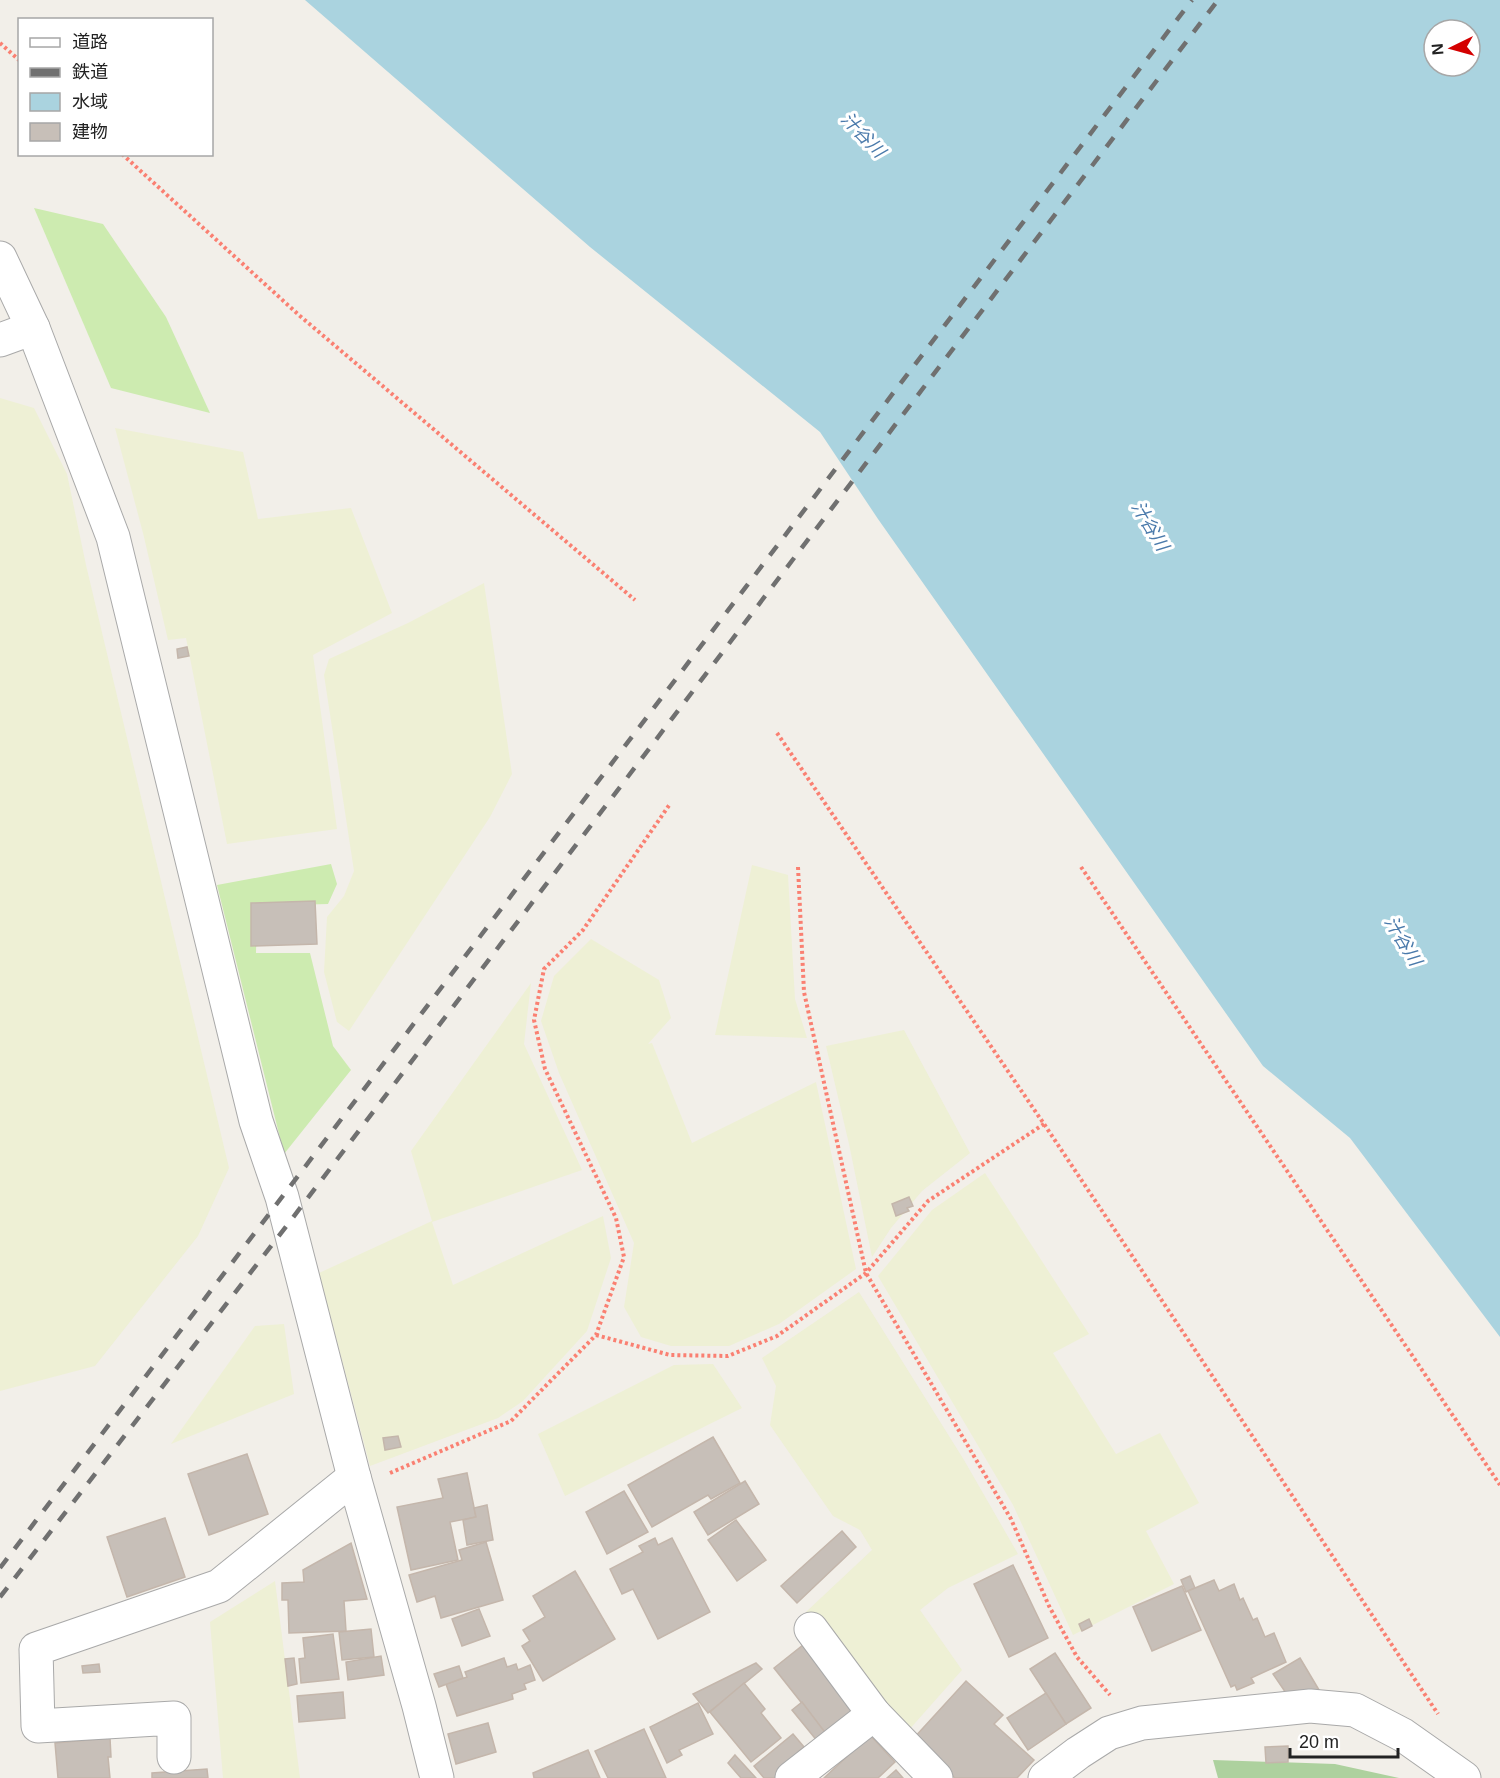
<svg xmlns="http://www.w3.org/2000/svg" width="1500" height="1778" viewBox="0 0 1500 1778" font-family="Helvetica,'Noto Sans JP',sans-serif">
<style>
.farmland{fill:#eef0d5}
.grass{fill:#cdebb0}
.forest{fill:#add19e}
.water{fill:#aad3df;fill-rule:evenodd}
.building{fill:#c7bfb8;stroke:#c4b6ab;stroke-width:1.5}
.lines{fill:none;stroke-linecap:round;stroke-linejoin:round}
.minor-casing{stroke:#a9a9a9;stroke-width:35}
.path{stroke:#fa8072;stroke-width:4;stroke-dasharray:3 3;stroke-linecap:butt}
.minor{stroke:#fff;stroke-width:33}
.rail{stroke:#707070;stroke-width:4.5;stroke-dasharray:12 12;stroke-linecap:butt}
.labels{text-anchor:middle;stroke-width:6;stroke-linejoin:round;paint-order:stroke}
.water-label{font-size:18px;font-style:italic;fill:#4a7aab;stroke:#fff}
</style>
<rect width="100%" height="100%" fill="#f2efe9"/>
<g class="farmland">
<polygon points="0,398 34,408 67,474 86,565 229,1168 198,1236 95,1366 0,1391"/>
<polygon points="115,428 243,452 258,519 351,508 392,613 313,655 337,829 227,844 186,638 168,640 143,533"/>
<polygon points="484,583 512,774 490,817 349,1031 337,1022 324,972 327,917 344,896 354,871 324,675 329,659 408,623"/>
<polygon points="752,865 788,875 795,999 807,1038 715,1035"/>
<polygon points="591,939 659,980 671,1018 648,1044 652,1043 692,1143 816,1082 856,1269 779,1324 729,1346 671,1346 641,1337 624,1307 634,1243 559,1073 541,1021 554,976"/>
<polygon points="531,983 524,1044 582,1170 432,1222 453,1285 603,1216 611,1258 587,1331 523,1401 498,1418 370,1466 319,1273 432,1221 411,1151"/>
<polygon points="904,1030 970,1153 922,1191 891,1228 872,1257 849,1144 826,1046"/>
<polygon points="985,1173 1089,1334 1053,1353 1116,1454 1160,1433 1199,1503 1146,1531 1174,1584 1073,1635 1013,1505 878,1276 932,1210"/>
<polygon points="859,1292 964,1460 1018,1554 948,1588 920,1610 962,1670 908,1731 806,1612 872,1550 860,1530 833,1516 770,1425 776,1386 762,1358"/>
<polygon points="284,1324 294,1394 171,1444 255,1326"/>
<polygon points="713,1364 742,1408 565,1496 538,1434 674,1365"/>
<polygon points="275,1581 300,1778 223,1778 210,1622"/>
</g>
<g class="grass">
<polygon points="34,208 103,224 166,317 210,413 111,388"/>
<polygon points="331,864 337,884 328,904 257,906 256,953 310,953 333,1046 351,1070 284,1154 217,885"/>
</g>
<polygon class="forest" points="1213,1760 1335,1764 1399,1778 1218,1778"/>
<path class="water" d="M305 0H1500V1337L1350 1138 1263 1066 878 519 820 432 590 247ZM1434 30H1470V66H1434Z"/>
<g class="building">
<polygon points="187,647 189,656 178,658 177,649"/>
<polygon points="315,901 317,944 251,946 251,903"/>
<polygon points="909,1197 913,1206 907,1208 909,1211 896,1216 892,1204"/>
<polygon points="398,1436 401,1447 385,1450 383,1438"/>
<polygon points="713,1437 740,1483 711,1499 708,1495 652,1527 628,1485"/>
<polygon points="247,1454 268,1514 209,1535 188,1474"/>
<polygon points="467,1473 476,1517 450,1522 458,1560 411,1570 397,1507 443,1498 438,1479"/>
<polygon points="745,1481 759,1504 708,1535 694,1512"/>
<polygon points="624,1491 648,1532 607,1554 586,1512"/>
<polygon points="487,1505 493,1540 467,1545 463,1520 476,1517 474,1508"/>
<polygon points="165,1518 185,1577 127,1597 107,1537"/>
<polygon points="736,1520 766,1560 737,1581 708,1540"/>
<polygon points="842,1531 856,1547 797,1603 781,1586"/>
<polygon points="655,1538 658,1545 672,1538 710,1612 658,1639 633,1589 622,1594 610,1569 643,1552 639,1546"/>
<polygon points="486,1542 503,1600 441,1618 435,1596 417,1602 409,1575 462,1560 459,1550"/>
<polygon points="351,1543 367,1599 344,1601 346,1631 289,1633 288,1600 282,1600 282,1583 304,1582 303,1570"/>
<polygon points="1013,1565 1048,1638 1009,1657 974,1584"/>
<polygon points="575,1571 615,1639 543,1681 522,1646 530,1641 523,1630 545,1617 533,1596"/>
<polygon points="1190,1576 1195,1588 1186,1592 1181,1580"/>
<polygon points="1214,1580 1219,1591 1234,1584 1240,1600 1243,1598 1253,1620 1257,1618 1265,1637 1274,1633 1286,1662 1251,1678 1254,1683 1237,1690 1235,1685 1231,1687 1188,1591"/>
<polygon points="1182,1586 1201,1630 1152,1651 1133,1607"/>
<polygon points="479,1609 490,1636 462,1646 452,1619"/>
<polygon points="1089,1619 1092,1626 1082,1631 1079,1624"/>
<polygon points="371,1629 374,1657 342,1660 339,1632"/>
<polygon points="333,1634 339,1679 301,1683 299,1659 305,1658 303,1638"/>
<polygon points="803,1645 859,1715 827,1735 774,1668"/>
<polygon points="1055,1653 1091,1708 1066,1724 1030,1669"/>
<polygon points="381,1656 384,1675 348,1680 346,1662"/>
<polygon points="294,1658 297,1684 288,1686 285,1659"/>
<polygon points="504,1658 507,1667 516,1664 518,1670 530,1665 535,1680 524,1684 526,1689 512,1694 513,1699 457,1716 446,1684 467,1677 465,1672"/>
<polygon points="1300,1658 1322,1695 1290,1699 1273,1674"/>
<polygon points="756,1663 762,1669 708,1713 693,1694"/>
<polygon points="99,1664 100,1672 83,1673 82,1666"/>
<polygon points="459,1666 463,1678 439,1687 434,1674"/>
<polygon points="966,1681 1003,1715 994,1724 1034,1760 1017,1778 955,1778 913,1739"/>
<polygon points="744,1683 765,1709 761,1713 781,1738 751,1762 710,1712"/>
<polygon points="343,1692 345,1718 299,1722 297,1696"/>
<polygon points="1046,1693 1066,1724 1028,1750 1007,1718"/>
<polygon points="802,1702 827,1735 818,1742 792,1710"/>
<polygon points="698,1703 713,1734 679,1750 682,1755 667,1763 650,1727"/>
<polygon points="488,1723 496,1752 456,1764 448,1734"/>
<polygon points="644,1729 666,1778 608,1778 595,1751"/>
<polygon points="793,1734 804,1747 798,1752 806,1760 784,1778 764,1778 754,1766"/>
<polygon points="870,1735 895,1762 878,1778 824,1778"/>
<polygon points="110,1738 111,1757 108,1757 110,1778 58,1778 55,1743"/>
<polygon points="1288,1746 1288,1762 1266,1763 1265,1747"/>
<polygon points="588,1750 600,1778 534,1778 533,1773"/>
<polygon points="735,1755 756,1778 741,1778 728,1763"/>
<polygon points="207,1769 208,1778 152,1778 152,1773"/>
<polygon points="896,1770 903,1778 887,1778"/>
</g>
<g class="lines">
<defs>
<g id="minor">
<polyline points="0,258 33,328 113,537 256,1121 282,1197 354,1477 419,1706 437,1778"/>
<polyline points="0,340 33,328"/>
<polyline points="811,1629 874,1714 936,1778"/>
<polyline points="174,1757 174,1718 38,1726 36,1649 219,1586 354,1477"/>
<polyline points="792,1778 874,1714"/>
<polyline points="1045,1778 1078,1753 1109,1733 1142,1723 1310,1706 1355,1710 1403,1735 1464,1778"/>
</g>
</defs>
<use href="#minor" class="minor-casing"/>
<g class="path">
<polyline points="0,43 20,61"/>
<polyline points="122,154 300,316 635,600"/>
<polyline points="777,733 1044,1124 1438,1714"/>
<polyline points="798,867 804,992 866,1273 1011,1519 1049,1606 1077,1657 1110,1695"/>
<polyline points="1081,867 1500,1485"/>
<polyline points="596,1335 670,1355 728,1356 777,1336 866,1273 928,1201 1044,1124"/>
<polyline points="390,1473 511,1421 596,1335 624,1257 616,1218 545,1069 534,1020 544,969 583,930 670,804"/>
</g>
<use href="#minor" class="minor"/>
<g class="rail">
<polyline points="0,1568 1192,0"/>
<polyline points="0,1597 288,1224 1218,0"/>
</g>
</g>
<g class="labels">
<g class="water-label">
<text transform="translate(863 135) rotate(46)" y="6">汁谷川</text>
<text transform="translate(1150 526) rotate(59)" y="6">汁谷川</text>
<text transform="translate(1403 941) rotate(59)" y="6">汁谷川</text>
</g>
</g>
<rect x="18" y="18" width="195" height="138" fill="#ffffff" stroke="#a7a7a7" stroke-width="1.5"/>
<rect x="30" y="38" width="30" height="9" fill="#ffffff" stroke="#a7a7a7" stroke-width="1.5"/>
<text x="72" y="48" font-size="18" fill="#222222">道路</text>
<rect x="30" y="68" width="30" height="9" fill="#707070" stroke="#a7a7a7" stroke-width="1.5"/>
<text x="72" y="78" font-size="18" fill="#222222">鉄道</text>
<rect x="30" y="93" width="30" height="18" fill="#aad3df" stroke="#a7a7a7" stroke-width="1.5"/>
<text x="72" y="108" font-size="18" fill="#222222">水域</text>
<rect x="30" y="123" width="30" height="18" fill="#c7bfb8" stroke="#a7a7a7" stroke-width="1.5"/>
<text x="72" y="138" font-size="18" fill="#222222">建物</text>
<g transform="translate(1452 48) rotate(265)"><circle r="28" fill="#ffffff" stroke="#a7a7a7" stroke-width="1.5"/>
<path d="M0-4.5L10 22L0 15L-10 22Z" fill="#d40000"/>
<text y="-9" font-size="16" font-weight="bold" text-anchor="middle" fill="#222222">N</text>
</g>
<path d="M1290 1748v9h108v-9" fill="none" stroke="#222222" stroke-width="3"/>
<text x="1299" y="1748" font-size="18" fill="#222222" stroke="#ffffff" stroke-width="4.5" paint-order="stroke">20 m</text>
</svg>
